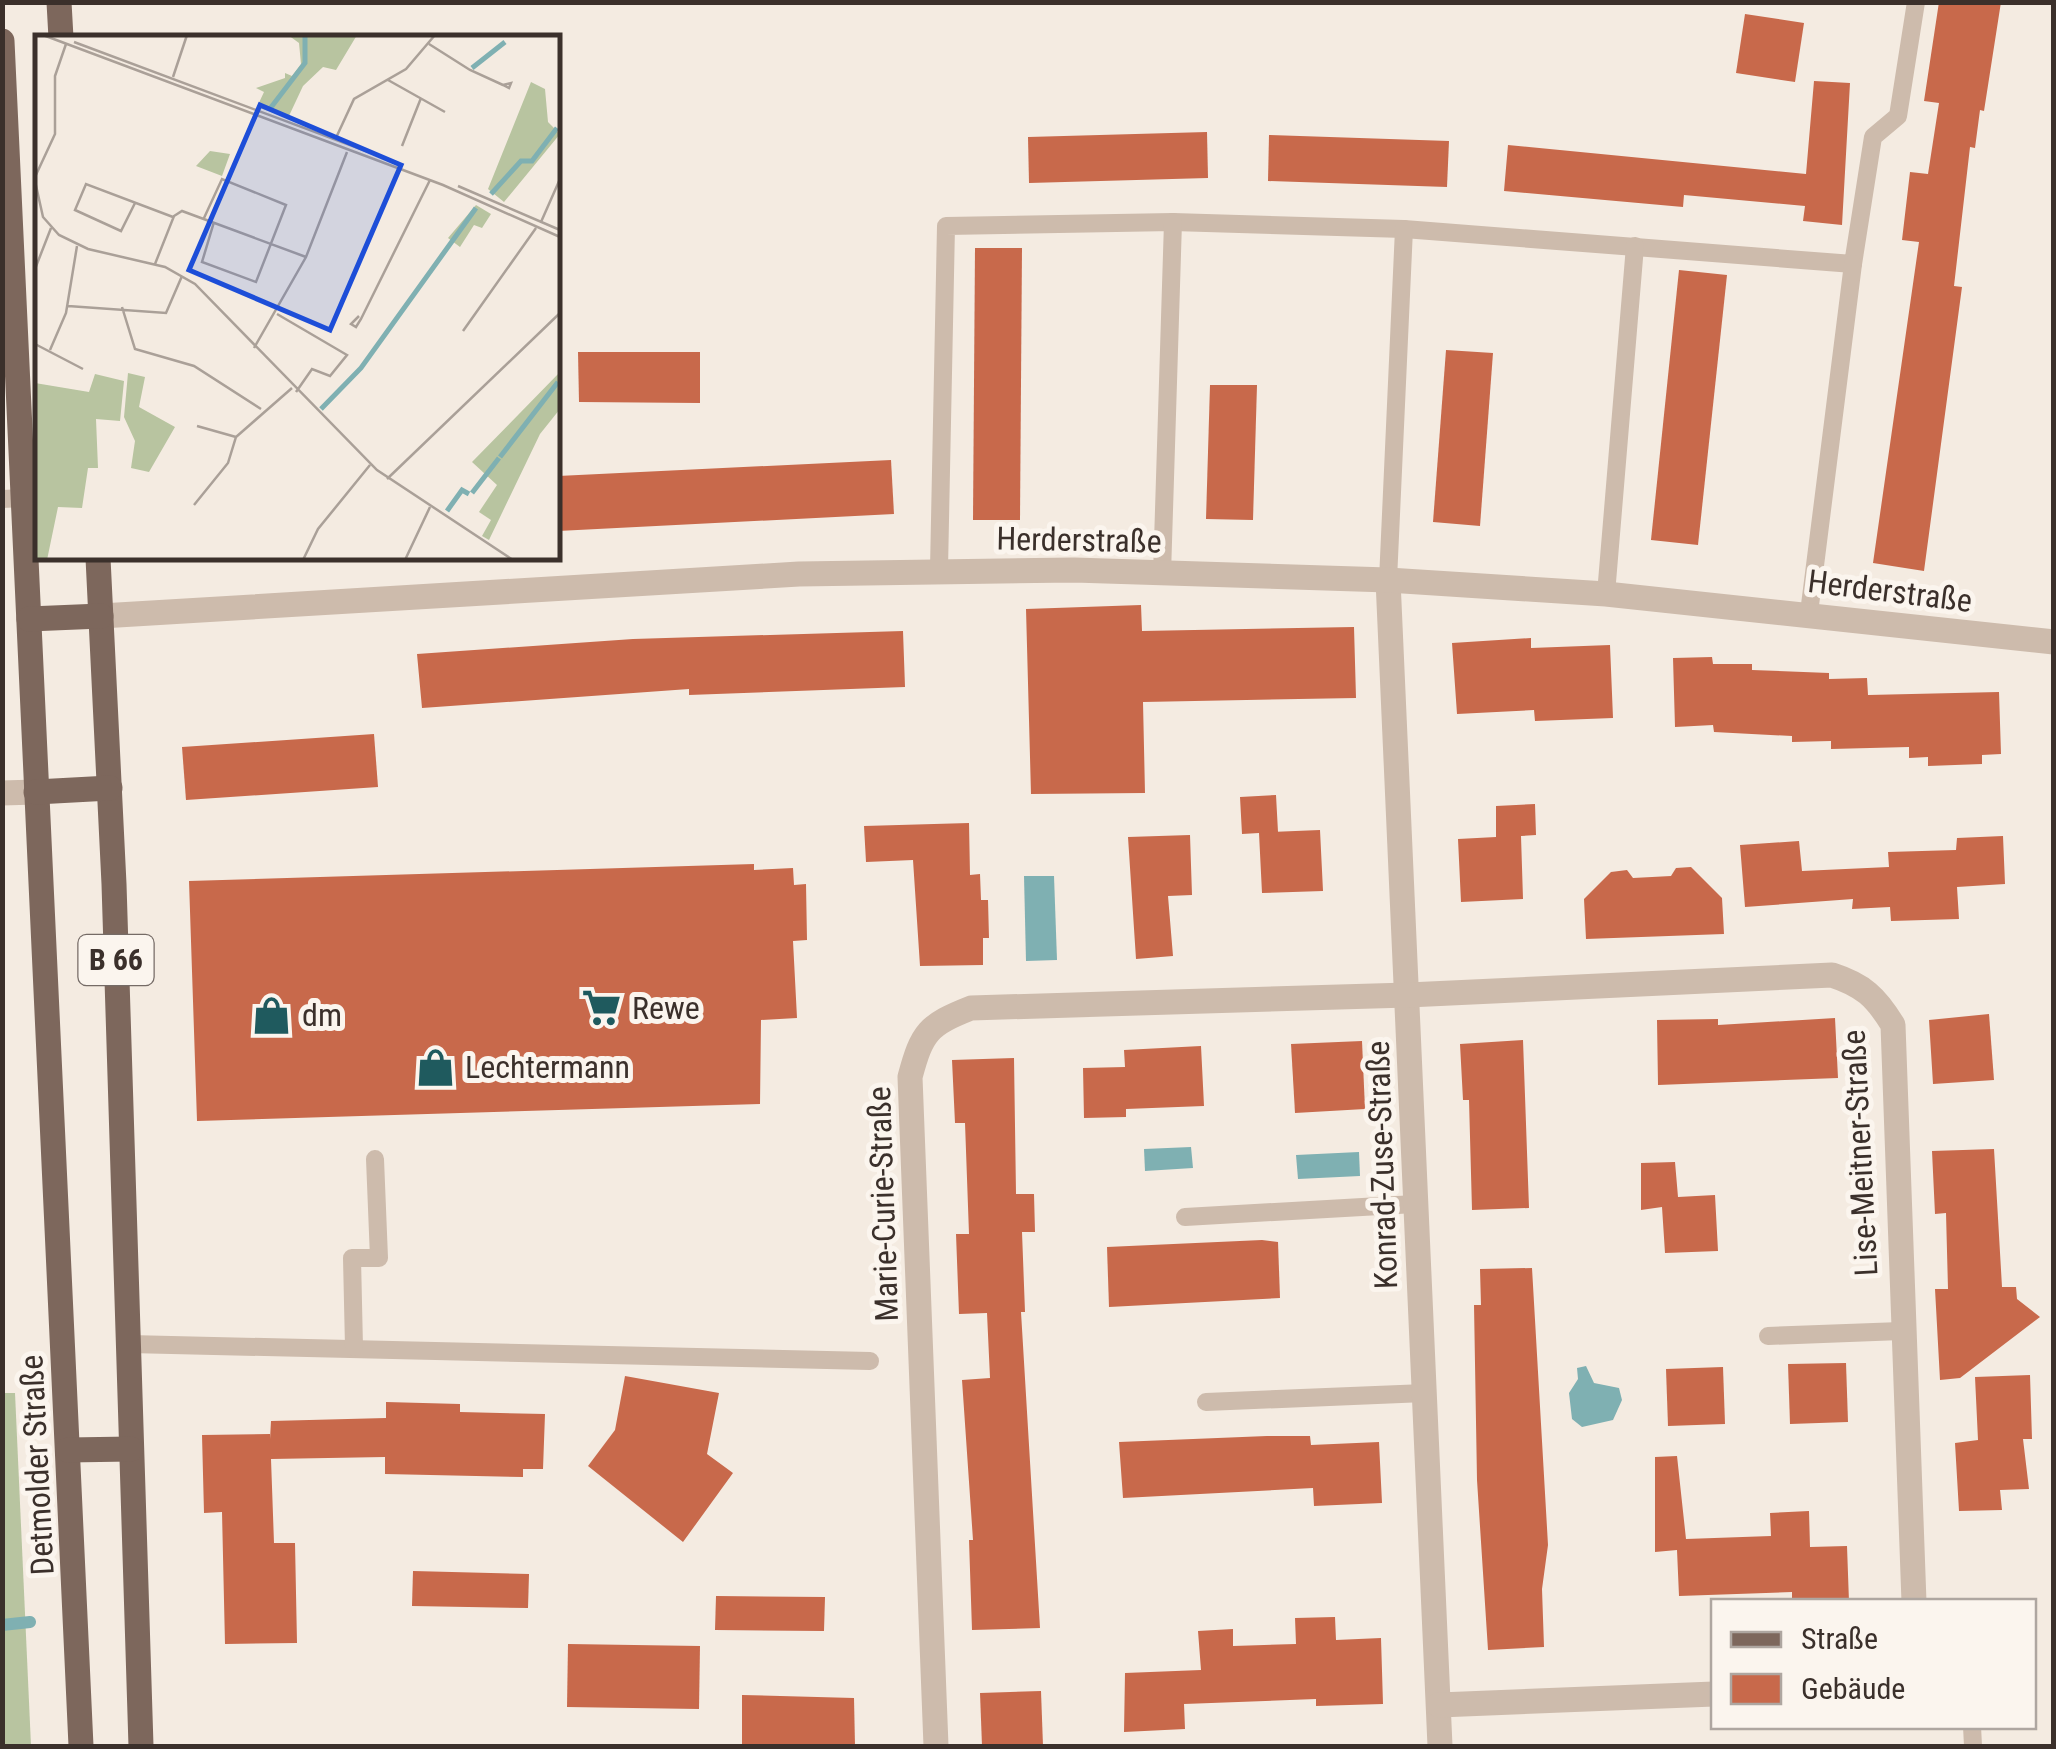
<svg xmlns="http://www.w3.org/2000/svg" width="2056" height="1749" viewBox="0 0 2056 1749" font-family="'Roboto Condensed',sans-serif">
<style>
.green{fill:#b8c4a0}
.water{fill:#7fb0b2}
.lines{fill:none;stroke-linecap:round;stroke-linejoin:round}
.stream{stroke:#7fb0b2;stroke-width:12}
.building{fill:#c8694b}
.service{stroke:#cdbbac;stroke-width:18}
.minor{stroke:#cdbbac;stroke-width:25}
.primary{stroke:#7d675c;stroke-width:25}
.labels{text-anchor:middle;stroke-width:10;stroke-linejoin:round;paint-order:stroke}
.shield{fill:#fbf5ee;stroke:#756b66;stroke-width:2.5}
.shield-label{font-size:30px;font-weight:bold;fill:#3b302b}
.street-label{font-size:32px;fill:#3b302b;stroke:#fbf5ee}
.poi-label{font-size:32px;fill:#3b302b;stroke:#fbf5ee;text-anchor:start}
.inset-river{fill:none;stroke:#7fb0b2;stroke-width:5}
.inset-road{fill:none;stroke:#aaa098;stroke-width:2.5}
.view{fill:#1d4ed8;fill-opacity:0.15;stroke:#1d4ed8;stroke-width:5}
.inset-edge{fill:none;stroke:#3b302b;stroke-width:5}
</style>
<rect width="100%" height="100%" fill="#f4ebe1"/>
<polygon class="green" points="3,1393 15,1393 31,1746 3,1746"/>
<g class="water">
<polygon points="1024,876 1054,876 1057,960 1026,961"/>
<polygon points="1191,1147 1193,1168 1145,1171 1144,1149"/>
<polygon points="1359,1152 1360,1176 1298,1179 1296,1155"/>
<polygon points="1586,1366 1594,1383 1619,1388 1622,1400 1613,1420 1582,1427 1572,1419 1569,1393 1578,1379 1577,1368"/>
</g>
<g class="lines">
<polyline class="stream" points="2,1625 30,1622"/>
</g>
<g class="building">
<polygon points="1939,2 2001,2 1984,111 1980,110 1975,148 1970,147 1954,286 1962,287 1924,571 1873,563 1919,242 1902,240 1910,172 1928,174 1939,103 1924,101"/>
<polygon points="1745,14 1804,23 1795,82 1736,73"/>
<polygon points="1814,81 1850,83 1842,225 1803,221 1805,206 1684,195 1683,207 1504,191 1508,145 1806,174"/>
<polygon points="1207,132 1208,178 1029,183 1028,137"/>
<polygon points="1269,135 1449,141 1447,187 1268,181"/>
<polygon points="975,248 1022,248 1020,520 973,520"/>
<polygon points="1679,270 1727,275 1698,545 1651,540"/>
<polygon points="1446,350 1493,353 1480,526 1433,522"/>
<polygon points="578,352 700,352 700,403 579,402"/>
<polygon points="1210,385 1257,385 1253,520 1206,519"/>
<polygon points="891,460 894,514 558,531 558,476"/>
<polygon points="1141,605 1142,631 1354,627 1356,698 1143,702 1145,793 1031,794 1026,609"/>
<polygon points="903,631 905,687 689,695 689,689 422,708 417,654 633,639"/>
<polygon points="1531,638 1531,648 1610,645 1613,718 1535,721 1534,710 1457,714 1452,643"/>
<polygon points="1712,657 1713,664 1752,664 1752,670 1829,673 1829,679 1867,678 1868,695 1999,692 2001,754 1982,755 1982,764 1928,766 1928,757 1909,758 1909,747 1831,749 1831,741 1792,742 1792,736 1714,732 1713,725 1675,727 1673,658"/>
<polygon points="374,734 378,787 186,800 182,747"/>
<polygon points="1276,795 1278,832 1271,832 1320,830 1323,891 1262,893 1259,833 1242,834 1240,797"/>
<polygon points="1535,804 1536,835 1521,836 1523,899 1461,902 1458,839 1496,837 1496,806"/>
<polygon points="969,823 970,875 980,874 981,900 988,900 989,938 983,938 983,965 920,966 913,860 866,862 864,826"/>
<polygon points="1190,835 1192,895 1168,896 1173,956 1136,959 1128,837"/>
<polygon points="2003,836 2005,884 1957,887 1959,919 1891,921 1890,907 1852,909 1853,899 1745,907 1740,845 1799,841 1802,871 1889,867 1888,852 1956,850 1957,838"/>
<polygon points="754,864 754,870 793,868 794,885 806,884 807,940 793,941 797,1018 761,1020 760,1104 197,1121 189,881"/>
<polygon points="1691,867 1722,898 1724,934 1586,939 1584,899 1611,872 1627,870 1633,878 1671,876 1676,868"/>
<polygon points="1989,1014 1994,1080 1933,1084 1929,1020"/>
<polygon points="1835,1018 1838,1078 1658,1085 1657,1020 1718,1019 1718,1025"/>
<polygon points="1523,1040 1529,1208 1472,1210 1469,1100 1463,1100 1460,1044"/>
<polygon points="1362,1041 1365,1109 1295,1113 1291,1044"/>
<polygon points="1201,1046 1204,1106 1126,1109 1126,1117 1084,1118 1083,1068 1125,1067 1124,1050"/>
<polygon points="1014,1058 1016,1194 1034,1194 1035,1232 1022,1232 1025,1312 1021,1312 1040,1628 972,1630 969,1540 973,1540 962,1380 990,1378 987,1313 959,1314 956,1234 969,1234 965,1123 955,1123 952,1060"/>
<polygon points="1994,1149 2002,1287 2016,1287 2017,1299 2040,1317 1960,1378 1940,1380 1935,1289 1948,1289 1946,1213 1935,1214 1932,1151"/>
<polygon points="1675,1162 1678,1197 1715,1195 1718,1251 1665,1253 1662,1207 1641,1210 1641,1163"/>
<polygon points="1262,1240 1278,1242 1280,1298 1109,1307 1107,1247"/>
<polygon points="1532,1268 1548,1545 1542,1589 1544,1647 1488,1650 1477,1480 1474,1305 1481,1305 1480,1269"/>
<polygon points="1846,1363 1848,1422 1790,1424 1788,1364"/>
<polygon points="1723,1367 1725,1424 1668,1426 1666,1369"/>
<polygon points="2030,1375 2032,1439 2023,1439 2029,1489 2000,1490 2002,1510 1959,1511 1955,1443 1978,1440 1975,1377"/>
<polygon points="625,1376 719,1393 707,1454 733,1473 683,1542 588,1466 615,1430"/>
<polygon points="386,1402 460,1404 460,1412 545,1414 543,1469 523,1469 523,1477 385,1474 385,1457 271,1459 274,1543 295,1543 297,1643 225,1644 222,1512 204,1513 202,1435 270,1434 270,1439 271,1421 386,1418"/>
<polygon points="1267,1436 1310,1436 1311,1445 1379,1442 1382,1503 1314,1506 1313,1488 1123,1498 1119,1442"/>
<polygon points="1677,1456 1686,1539 1771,1536 1770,1513 1809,1511 1810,1547 1847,1546 1849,1602 1792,1602 1792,1592 1679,1596 1677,1550 1655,1552 1655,1457"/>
<polygon points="413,1571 529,1574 528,1608 412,1606"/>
<polygon points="716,1596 825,1597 824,1631 715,1630"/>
<polygon points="1335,1617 1336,1640 1381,1638 1383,1704 1316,1706 1316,1699 1184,1704 1185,1729 1124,1732 1125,1673 1201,1670 1198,1631 1233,1629 1233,1646 1296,1644 1295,1618"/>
<polygon points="568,1644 700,1646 699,1709 567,1707"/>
<polygon points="1041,1691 1043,1746 982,1746 980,1693"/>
<polygon points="742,1695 854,1698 855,1746 742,1746"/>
</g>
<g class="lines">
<g class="service">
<polyline points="2,499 24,498"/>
<polyline points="939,569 946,226 1173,222 1404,229 1853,264 1873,137 1898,116 1916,2"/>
<polyline points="1162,574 1173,222"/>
<polyline points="1388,580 1404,229"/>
<polyline points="1606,594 1635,246"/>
<polyline points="1809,613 1853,264"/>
<polyline points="1185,1217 1415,1204"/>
<polyline points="1768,1336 1901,1331"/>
<polyline points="129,1344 870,1361"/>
<polyline points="354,1347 352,1258 379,1258 375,1159"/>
<polyline points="1206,1402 1425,1393"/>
<polyline points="1972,1726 1973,1746"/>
</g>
<g class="minor">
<polyline points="1388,580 1440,1746"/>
<polyline points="101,616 799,574 1074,570 1388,580 1606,594 2054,642"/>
<polyline points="2,793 36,792"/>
<polyline points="1439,1705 1714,1694"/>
<path d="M936 1746 910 1077C922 1032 928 1025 971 1008L1408 995 1832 975C1863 985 1876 997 1893 1025L1914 1602"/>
</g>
<g class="primary">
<polyline points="59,2 61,38"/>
<polyline points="2,41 81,1746"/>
<polyline points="98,558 114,884 141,1746"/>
<polyline points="29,619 101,616"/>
<polyline points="36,792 110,788"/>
<polyline points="68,1450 131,1449"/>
</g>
</g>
<defs>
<symbol id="supermarket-bare" viewBox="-9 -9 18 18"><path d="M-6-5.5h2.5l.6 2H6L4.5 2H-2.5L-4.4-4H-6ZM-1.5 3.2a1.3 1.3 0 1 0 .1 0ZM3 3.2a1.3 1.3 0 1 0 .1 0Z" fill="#1f5a5e" stroke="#fbf5ee" stroke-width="2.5" paint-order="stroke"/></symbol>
<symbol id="shop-bare" viewBox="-9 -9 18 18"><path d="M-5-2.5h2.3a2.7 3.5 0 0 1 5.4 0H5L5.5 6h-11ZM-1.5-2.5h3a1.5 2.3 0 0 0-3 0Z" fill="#1f5a5e" stroke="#fbf5ee" stroke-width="2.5" paint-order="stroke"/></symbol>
</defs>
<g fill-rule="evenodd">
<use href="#supermarket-bare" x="574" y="980" width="55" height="55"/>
<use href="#shop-bare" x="244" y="988" width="55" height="55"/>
<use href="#shop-bare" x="408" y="1040" width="55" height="55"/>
</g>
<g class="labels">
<rect class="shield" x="78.5" y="935" width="75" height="50" rx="8"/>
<g class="shield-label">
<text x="116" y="970">B 66</text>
</g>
<g class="street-label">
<text transform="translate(1079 540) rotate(1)" y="11">Herderstraße</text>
<text transform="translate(1890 591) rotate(7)" y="11">Herderstraße</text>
<text transform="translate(1860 1153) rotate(-93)" y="11">Lise-Meitner-Straße</text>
<text transform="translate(1382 1165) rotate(-92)" y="11">Konrad-Zuse-Straße</text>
<text transform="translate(883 1204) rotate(-92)" y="11">Marie-Curie-Straße</text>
<text transform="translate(37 1465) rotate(-93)" y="11">Detmolder Straße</text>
</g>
<g class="poi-label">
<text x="632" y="1019">Rewe</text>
<text x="302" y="1026">dm</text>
<text x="465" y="1078">Lechtermann</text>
</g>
</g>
<g transform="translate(35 35)">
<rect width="525" height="525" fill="#f4ebe1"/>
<path d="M253 0H322L301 35 288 32 268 51 253 83 222 72 229 57 221 53 250 43V38L257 41 266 29 264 8ZM496 47 510 54 513 87 525 99 469 167 453 154ZM175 116 195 119 187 141 161 131ZM441 170 456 179 447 193 439 190 425 212 413 203ZM525 337V374L505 399 454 505 447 501 456 485 444 477 462 450 437 427ZM93 338 110 342 104 372 140 392 114 437 96 433 100 406 89 382ZM60 339 89 346 85 386 61 384 63 433H53L47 473 23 472 12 525H0V348L54 357Z" fill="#b8c4a0"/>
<path class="inset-river" d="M437 33 470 7M234 75 270 28V0M456 159 486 126H497L522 93M286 374 326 333 441 173M465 422 523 347M437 458 464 423M412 476 427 455 434 459"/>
<path class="inset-road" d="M8 0 408 150 525 202M196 0H241M39 7 363 128M394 9 435 35 468 50 474 53 476 48 468 50M138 42 152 0M353 45 410 77M300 105 319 64 371 34 400 0M367 111 386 63M0 142 20 99V41L31 9M0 146 8 182 24 200 53 214 130 232 160 249 342 435 478 525M423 151 525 195M100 168 86 196 40 175 51 149 138 182M169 183 187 144 251 170 221 247 167 227 179 187M506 187 525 144M120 229 139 181 147 176 271 222M0 234 16 193M33 271 131 278 147 241M87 272 100 314 159 331 226 374M242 279 312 320 295 341 277 334 261 357M324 281 316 289 321 292 326 284 395 145M428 296 501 193M0 309 48 334M219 313 271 222 312 117M15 315 31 278 42 211M162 391 201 402M352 444 525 278M159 470 193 428 201 402 257 353M268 525 283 494 335 430M370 525 395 472"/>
<path class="view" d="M225 70 366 130 295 295 154 235Z"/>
<rect width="525" height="525" class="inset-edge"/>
</g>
<rect width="2056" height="1749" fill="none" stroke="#3b302b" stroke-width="10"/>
<rect x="1711" y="1599" width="325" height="130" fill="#fbf5ee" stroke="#aea6a0" stroke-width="2.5"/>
<rect x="1731" y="1632" width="50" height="15" fill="#7d675c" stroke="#aea6a0" stroke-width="2.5"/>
<text x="1801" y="1649" font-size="30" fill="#3b302b">Straße</text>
<rect x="1731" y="1674" width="50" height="30" fill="#c8694b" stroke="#aea6a0" stroke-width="2.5"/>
<text x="1801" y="1699" font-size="30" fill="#3b302b">Gebäude</text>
</svg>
